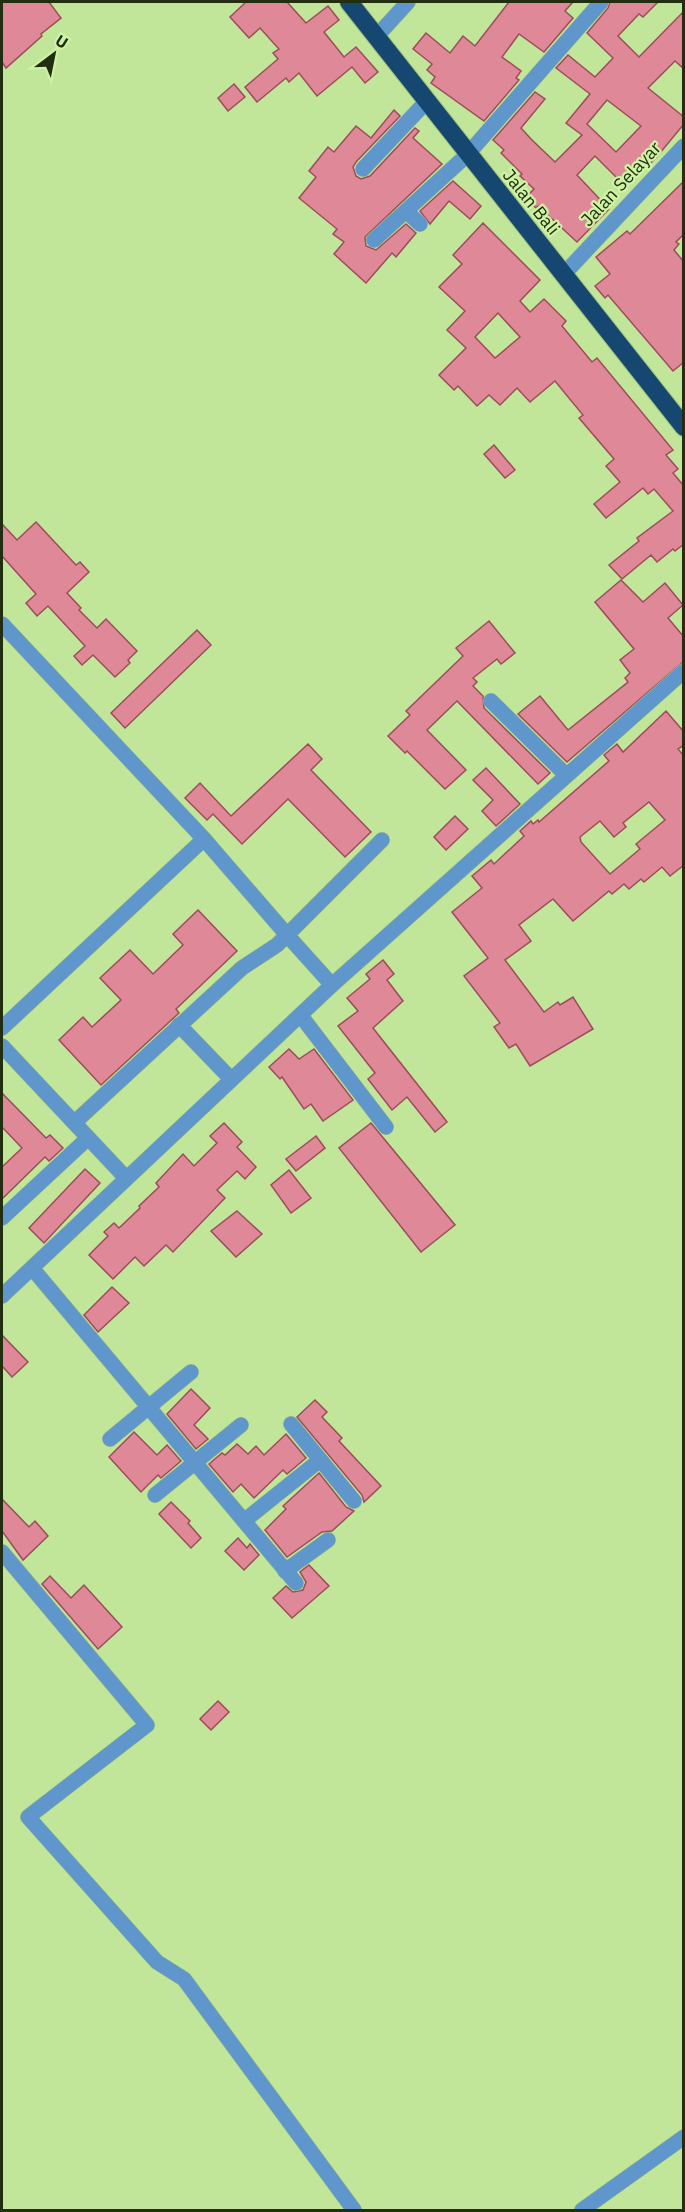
<svg xmlns="http://www.w3.org/2000/svg" width="685" height="2212" viewBox="0 0 685 2212" font-family="'IBM Plex Sans',sans-serif">
<style>
.building{fill:#df8897;stroke:#9c4c5c;stroke-width:1.5;fill-rule:evenodd}
.lines{fill:none;stroke-linecap:round;stroke-linejoin:round}
.minor-casing{stroke:#a1c17d;stroke-width:16}
.highway-casing{stroke:#a1c17d;stroke-width:20}
.minor{stroke:#5f96cc;stroke-width:15}
.highway{stroke:#164771;stroke-width:18}
.labels{text-anchor:middle;stroke-width:4.5;stroke-linejoin:round;paint-order:stroke}
.street-label{font-size:18px;fill:#212e0f;stroke:#cef3a5}
</style>
<rect width="100%" height="100%" fill="#c1e699"/>
<g class="building">
<polygon points="2,2 49,2 61,18 41,34 42,36 6,68 2,62"/>
<polygon points="246,2 287,2 306,23 328,6 339,20 324,32 344,57 356,47 378,72 365,83 352,67 317,96 299,73 289,82 286,78 257,102 245,87 278,59 273,53 279,49 260,28 249,38 230,17"/>
<polygon points="509,2 573,2 565,11 573,18 544,52 519,34 502,57 521,71 516,78 519,80 484,121 431,83 435,77 427,70 432,64 413,49 426,33 450,53 463,36 475,46"/>
<path d="M610 2H658L643 17 639 14 618 36 639 57 684 11V69L675 61 648 88 684 117V124L655 159 625 186 595 156 577 175 609 209 577 242 538 206 536 208 525 198 534 189 520 176 522 174 501 153 504 150 493 140 535 92 545 99 521 128 531 139 555 162 582 135 566 123 590 94 556 68 568 55 595 77 613 58 587 33 608 8ZM607 100 641 126 616 152 587 124Z"/>
<polygon points="234,84 245,97 228,111 218,98"/>
<polygon points="394,110 400,116 356,162 353,167 356,176 361,179 370,176 415,128 419,131 413,138 442,164 365,237 366,246 376,250 406,224 416,233 396,257 392,253 366,283 334,254 344,242 333,234 337,229 299,198 316,177 309,171 328,147 334,152 356,126 371,138"/>
<polygon points="453,181 481,206 470,219 449,201 430,224 420,211"/>
<polygon points="684,181 684,234 676,242 679,244 674,250 684,262 684,362 673,371 608,295 605,298 595,286 610,274 596,257 627,231 630,234"/>
<path d="M483 223 540 280 520 301 530 312 544 299 566 321 562 326 592 362 597 358 673 450 666 455 678 469 673 473 684 486V544L675 551 673 549 657 562 651 555 622 579 609 565 639 541 637 538 673 511 654 489 648 494 643 488 606 518 594 504 620 482 606 466 614 459 579 418 583 415 555 381 530 402 517 388 500 405 489 395 477 406 458 386 454 390 439 375 466 348 447 330 465 311 439 287 462 264 453 255ZM498 313 520 337 495 358 475 337Z"/>
<polygon points="494,445 515,470 505,478 484,454"/>
<polygon points="36,522 76,565 80,562 89,572 67,593 81,608 79,610 97,628 106,619 137,651 128,660 130,663 115,677 93,655 82,665 74,656 85,646 48,606 37,616 26,603 36,594 2,556 2,524 17,540"/>
<polygon points="621,580 643,602 665,583 683,605 668,618 684,637 684,661 567,762 518,714 540,696 568,730 628,682 625,678 630,673 620,660 634,649 595,602"/>
<polygon points="489,621 515,653 501,664 497,659 473,678 477,682 473,686 483,696 484,708 550,773 538,784 457,701 427,730 466,770 445,789 407,751 405,753 388,736 410,715 406,711 463,656 456,648"/>
<polygon points="197,630 211,645 125,728 111,713"/>
<path d="M666 711 684 732V745L678 749 684 756V865L670 876 662 867 644 882 641 879 629 889 624 884 612 894 609 891 573 921 553 899 519 925 531 941 505 960 544 1012 558 1002 560 1005 573 997 593 1029 530 1066 516 1044 509 1048 494 1027 500 1023 464 976 488 958 452 912 482 888 472 876 491 860 494 864 524 836 520 831 531 821 533 824 538 820 539 822 609 761 604 755 617 744 623 752ZM649 802 665 820 636 844 640 849 610 874 581 842 580 837 600 821 614 837 626 827 623 823Z"/>
<polygon points="308,744 322,759 311,770 371,832 345,857 288,799 242,844 213,814 207,820 185,798 200,783 231,816"/>
<polygon points="486,768 520,804 496,826 482,811 493,800 473,780"/>
<polygon points="455,816 468,829 446,850 434,837"/>
<polygon points="198,910 237,951 176,1009 179,1013 101,1085 59,1040 83,1017 92,1027 121,1000 100,978 130,950 153,974 183,945 173,934"/>
<polygon points="383,960 394,974 387,980 403,1001 373,1028 447,1122 435,1132 407,1097 392,1110 368,1079 375,1073 338,1026 358,1011 347,998 370,979 366,974"/>
<polygon points="289,1049 299,1059 314,1049 353,1100 323,1121 311,1104 304,1109 282,1077 280,1079 269,1067"/>
<polygon points="2,1093 46,1138 50,1135 63,1148 49,1161 45,1157 2,1199 2,1167 22,1148 2,1127"/>
<polygon points="224,1123 242,1142 237,1147 256,1167 245,1179 237,1171 217,1190 225,1198 173,1252 166,1245 144,1266 135,1257 113,1279 89,1255 108,1236 104,1232 114,1223 119,1228 140,1208 139,1206 159,1187 156,1183 183,1154 194,1166 217,1143 210,1136"/>
<polygon points="371,1123 455,1225 421,1252 339,1148"/>
<polygon points="316,1136 325,1148 296,1171 286,1159"/>
<polygon points="85,1169 100,1183 44,1243 29,1228"/>
<polygon points="289,1170 311,1198 291,1213 271,1185"/>
<polygon points="237,1211 262,1234 236,1257 211,1231"/>
<polygon points="112,1287 129,1303 98,1332 84,1315"/>
<polygon points="2,1335 28,1362 12,1377 2,1366"/>
<polygon points="191,1389 210,1408 194,1425 208,1439 196,1449 167,1414"/>
<polygon points="315,1400 327,1412 322,1417 342,1438 339,1441 381,1486 364,1502 362,1495 297,1417"/>
<polygon points="134,1432 157,1455 167,1445 181,1461 161,1478 158,1475 141,1492 109,1457"/>
<polygon points="286,1434 306,1458 287,1474 283,1470 254,1498 241,1484 233,1492 209,1464 222,1453 225,1455 237,1444 248,1454 256,1446 264,1455"/>
<polygon points="319,1473 346,1507 354,1511 332,1531 322,1532 287,1557 265,1530 286,1509 283,1506"/>
<polygon points="2,1499 29,1527 35,1521 48,1536 23,1560 2,1531"/>
<polygon points="171,1502 190,1521 188,1523 201,1538 191,1548 159,1514"/>
<polygon points="238,1538 247,1548 250,1544 259,1555 244,1570 225,1551"/>
<polygon points="309,1565 329,1586 292,1618 273,1598 286,1586 293,1592 303,1590 306,1582 300,1572"/>
<polygon points="50,1576 71,1598 84,1585 122,1627 98,1649 42,1584"/>
<polygon points="218,1701 229,1712 211,1730 200,1719"/>
</g>
<g class="lines">
<defs>
<g id="minor">
<polyline points="376,37 408,2"/>
<polyline points="363,169 426,102"/>
<polyline points="406,211 420,224"/>
<polyline points="374,240 467,155 601,2"/>
<polyline points="563,275 684,146"/>
<polyline points="2,624 204,839 287,935 277,945 242,968 75,1122"/>
<polyline points="491,701 566,775"/>
<polyline points="332,985 287,935 382,840"/>
<polyline points="301,1016 386,1127"/>
<polyline points="179,1025 231,1079"/>
<polyline points="2,1028 204,839"/>
<polyline points="2,1046 126,1178"/>
<polyline points="2,1218 87,1139"/>
<polyline points="32,1268 244,1521 320,1460"/>
<polyline points="2,1296 332,985 684,671"/>
<polyline points="291,1424 354,1501"/>
<polyline points="110,1439 191,1372"/>
<polyline points="155,1495 241,1425"/>
<polyline points="244,1521 296,1583"/>
<polyline points="2,1552 147,1725 28,1817 157,1962 184,1979 354,2210"/>
<polyline points="285,1571 328,1540"/>
<polyline points="582,2210 684,2137"/>
</g>
<polyline id="highway" points="349,2 684,427"/>
</defs>
<use href="#minor" class="minor-casing"/>
<use href="#highway" class="highway-casing"/>
<use href="#minor" class="minor"/>
<use href="#highway" class="highway"/>
</g>
<g class="labels">
<g class="street-label">
<text transform="translate(621 184) rotate(-47)" y="6">Jalan Selayar</text>
<text transform="translate(531 202) rotate(51)" y="6">Jalan Bali</text>
</g>
</g>
<rect width="685" height="2212" fill="none" stroke="#212e0f" stroke-width="6"/>
<g transform="translate(54 54) rotate(32)" stroke="#cef3a5" stroke-width="4.5" paint-order="stroke">
<path d="M0-4.5L10 22L0 15L-10 22Z" fill="#212e0f"/>
<text y="-9" font-size="16" font-weight="bold" text-anchor="middle" fill="#212e0f">U</text>
</g>
</svg>
